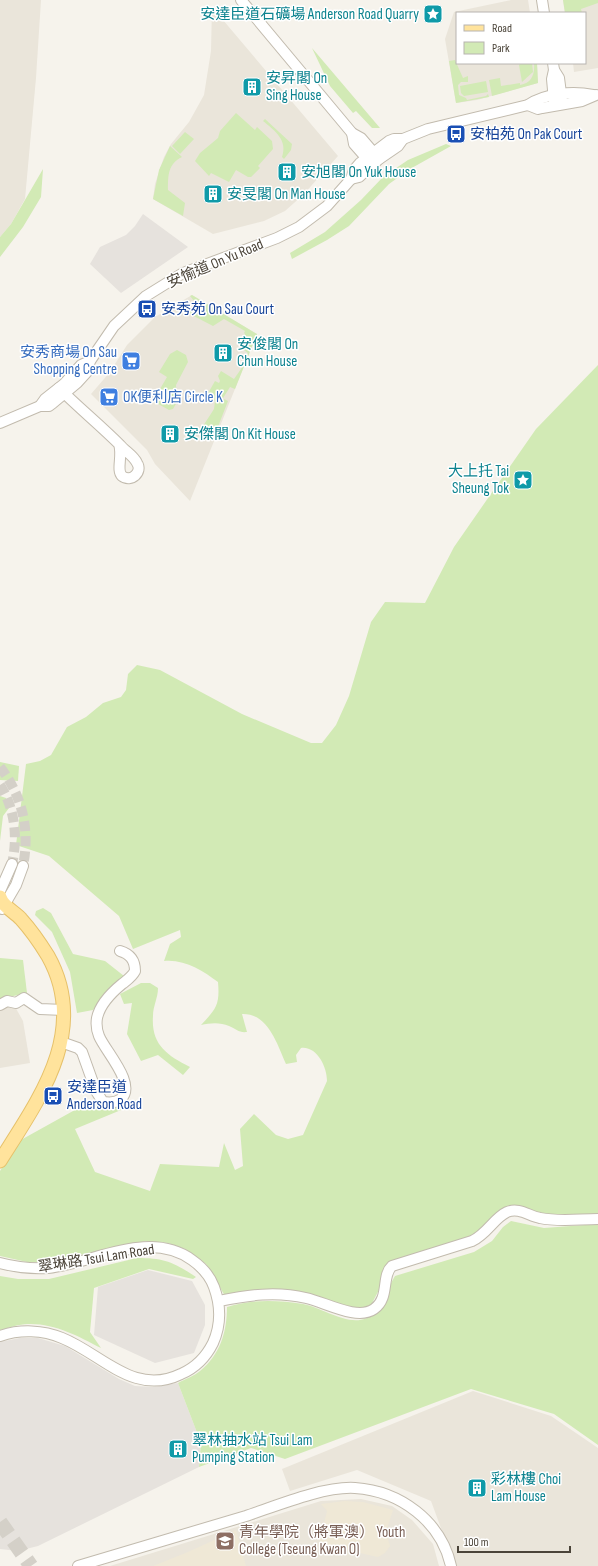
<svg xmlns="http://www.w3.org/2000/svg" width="598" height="1566" viewBox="0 0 598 1566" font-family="'Sofia Sans Condensed','Noto Sans TC',sans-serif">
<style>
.residential{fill:#eae5da}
.industrial{fill:#e6e2dd}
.education{fill:#efe8d6}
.green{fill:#d2eab5}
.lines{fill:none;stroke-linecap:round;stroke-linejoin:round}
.minor-tunnel{stroke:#d4d0c8;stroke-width:10;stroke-dasharray:10 5;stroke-linecap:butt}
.highway-tunnel{stroke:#d4d0c8;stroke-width:15;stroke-dasharray:15 8;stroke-linecap:butt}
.minor-casing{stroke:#c2bbae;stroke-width:12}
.major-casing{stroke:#e6c16a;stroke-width:15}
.minor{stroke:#fff;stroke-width:10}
.major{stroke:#ffe39c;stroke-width:13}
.labels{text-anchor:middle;stroke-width:3;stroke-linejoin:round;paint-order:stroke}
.culture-label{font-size:15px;fill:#0d838f;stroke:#fff;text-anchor:start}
.transit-label{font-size:15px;fill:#164399;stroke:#fff;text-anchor:start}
.street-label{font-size:15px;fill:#4b4439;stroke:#fff}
.shop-label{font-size:15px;fill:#366cbe;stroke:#fff;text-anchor:end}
.education-label{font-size:15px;fill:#785e54;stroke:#fff;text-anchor:start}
</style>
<rect width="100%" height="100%" fill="#f6f3ec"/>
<g class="residential">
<polygon points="0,0 41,0 36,78 25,199 11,224 0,237"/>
<polygon points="511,0 528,0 530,13 457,13 457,63 537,63 538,83 477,100 456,103 445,39 454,12"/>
<polygon points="563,0 598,0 598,68 574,72 573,63 585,63 585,13 565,13"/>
<polygon points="212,7 338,156 303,195 285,211 264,221 213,234 153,199 155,184 164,157 171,144 189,122 204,95 211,51"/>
<polygon points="192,295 257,334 190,501 155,464 147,450 91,394 110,372 127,345 155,317"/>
<polygon points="5,1005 14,1005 23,1021 30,1063 0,1068 0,1009"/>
<polygon points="473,1391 551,1416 598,1448 598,1566 457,1566 445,1539 431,1501 357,1470 290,1491 282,1469"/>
<polygon points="361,1499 392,1506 412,1520 433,1544 439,1566 110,1566 321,1501"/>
</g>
<g class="industrial">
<polygon points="143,214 188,247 121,293 90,264 100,247 126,235 135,226"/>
<polygon points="148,1270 192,1281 205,1305 205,1325 194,1353 155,1363 94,1335 98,1287"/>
<polygon points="20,1338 38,1338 65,1346 119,1379 135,1386 153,1387 178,1383 201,1443 199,1467 38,1546 18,1551 0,1549 0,1342"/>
</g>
<g class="education">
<polygon points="345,1501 363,1502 393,1510 386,1532 390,1546 385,1553 378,1557 319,1544 327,1511 321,1504"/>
<polygon points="236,1530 246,1566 153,1566 188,1552"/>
</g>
<g class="green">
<polygon points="563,0 598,0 598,3 581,9 582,13 565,13"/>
<polygon points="312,48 380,128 372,128 356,111 353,113 330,86"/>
<polygon points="455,60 463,78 468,76 468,82 461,82 458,85 459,95 466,98 467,100 486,96 488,94 489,97 456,103 449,61"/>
<polygon points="521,63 532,63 533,72 522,82 519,65"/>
<path d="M534 63H537L538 83 492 96 489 80 500 78 501 86 520 83V85C532 83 535 74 534 63Z"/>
<polygon points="486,81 488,92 464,96 461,93 460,86"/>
<polygon points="236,113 255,130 257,127 272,141 273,149 258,166 260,168 251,177 248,177 236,170 229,182 211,173 209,176 195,161 200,153 218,138 220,131"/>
<path d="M265 119 292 144 291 150 284 159 282 157C288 140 275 131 263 121Z"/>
<polygon points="185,132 194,139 180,154 172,146"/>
<polygon points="446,144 451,146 410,169 389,184 349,226 327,240 292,259 290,253 325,232 361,200 383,177 408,160"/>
<path d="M170 146 182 157C168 164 168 175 168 190L185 203 183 216 153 199 159 170Z"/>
<polygon points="43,169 41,197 23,227 0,257 0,237 11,224"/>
<polygon points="192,295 257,334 235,389 230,387 220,403 224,399 228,401 214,437 205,432 207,428 203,426 214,409 215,401 207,395 215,381 219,383 220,381 218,376 221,371 234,379 241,369 248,353 239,346 238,342 240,339 242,340 245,334 244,333 245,331 224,319 213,326 184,311 186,307 190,310 195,302 190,296"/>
<polygon points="177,350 186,355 188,362 176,385 177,402 173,409 169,410 153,401 167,377 159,372 170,354"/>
<path d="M598 365V1216L573 1219 509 1213 487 1235 390 1269 370 1307 362 1313 306 1296H225L206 1264 185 1249 168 1243 146 1241 46 1262H27L0 1256V1171L19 1141 91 1101 104 1107 135 1100 138 1103 75 1129 95 1172 150 1191 160 1164 219 1167 224 1143 235 1170 243 1166 240 1129 254 1114 276 1135 288 1139 303 1135 327 1081C327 1067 317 1046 301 1048L296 1055 297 1062 286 1064C277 1044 268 1013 242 1014L247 1032C239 1033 236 1029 229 1026 220 1022 210 1023 201 1025 216 1009 220 1005 218 982 203 971 185 959 164 961L170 944 181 937 180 930 133 949 119 916 49 856 16 845 26 764 40 761 51 755 67 727 86 717 103 703 121 697 126 690 128 674 137 665 160 670 242 714 311 743H322L336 725 349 696 371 622 385 602 425 603 454 547 536 429Z"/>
<polygon points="0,762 19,766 18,781 0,780"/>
<polygon points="0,796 6,798 9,808 3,816 0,841"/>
<polygon points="43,908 51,913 73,954 105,961 124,976 93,1010 77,1013 70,972 52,932 35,915 36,911"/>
<polygon points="0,958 23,960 27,993 0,999"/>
<path d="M141 983H150L158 988C158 998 153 1006 153 1016 151 1044 166 1055 190 1067L183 1075 158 1055 141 1061 127 1034 132 1003 124 1004 120 994Z"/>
<path d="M511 1221 544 1228 598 1224V1445L554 1414 471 1389 285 1459 251 1448 199 1467 201 1443 178 1383C185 1379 194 1376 200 1371 220 1355 227 1332 227 1307 251 1299 278 1300 303 1304 325 1308 354 1332 375 1313 382 1306 389 1285 395 1276L474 1252 492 1241 503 1227Z"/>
<path d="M137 1258C165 1258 173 1262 196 1277L193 1279 149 1269 94 1288 90 1332 101 1348C78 1336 54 1323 28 1324 19 1324 9 1328 0 1330V1276L18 1279H49Z"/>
</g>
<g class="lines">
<g class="minor-tunnel">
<path d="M0 767C23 797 30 830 23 866"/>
<path d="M0 785C15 809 18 836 12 864"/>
</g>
<polyline class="highway-tunnel" points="0,1522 31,1566"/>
<defs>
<g id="minor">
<polyline points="241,0 352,133 361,138 379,159"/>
<polyline points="542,0 544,13"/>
<polyline points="553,63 554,70 559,78 562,101"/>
<polyline points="554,101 552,79 554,70"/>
<polyline points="528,105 538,109 542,108 582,101 596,95"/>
<polyline points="352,133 354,144 369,161"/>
<polyline points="351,179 359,177 379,159 398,146 403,139"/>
<path d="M59 388C79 408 100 425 120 445 125 451 134 456 137 463 143 472 131 483 122 476 116 470 123 456 119 444"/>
<path d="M40 406H49L53 403 77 383 87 372 90 361 114 326 146 296 183 273 277 238 299 227 327 206 351 179 354 170 360 163 389 141 394 139H403L428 129 528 105C546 93 573 91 593 95"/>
<polyline points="0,423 40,406 45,399 64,384 81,365 90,361"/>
<polyline points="0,891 12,864"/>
<polyline points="2,909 16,885 23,866"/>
<polyline points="0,1005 7,1001 16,1003 24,998 40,1009 64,1010"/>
<path d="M61 1042 78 1048 82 1052 96 1091 103 1102C109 1103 116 1103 121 1099 137 1084 105 1051 99 1036 97 1031 96 1024 97 1018 100 1004 111 993 122 984 127 980 132 977 135 971 135 960 130 954 120 951"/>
<path d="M0 1263C15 1267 32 1269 48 1268 94 1263 149 1229 192 1260 202 1267 210 1276 214 1287 221 1306 221 1325 213 1343 206 1357 195 1368 181 1374 134 1397 102 1354 62 1338 43 1330 20 1329 0 1336"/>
<path d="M219 1301C248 1295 276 1291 306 1298 325 1302 357 1321 374 1309 390 1298 381 1276 392 1266L472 1241C487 1234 494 1218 507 1212 519 1207 529 1216 540 1218 559 1222 579 1219 598 1219"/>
<path d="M78 1566C134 1549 190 1533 246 1516 276 1506 324 1486 355 1488 400 1491 441 1521 451 1566"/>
</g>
<path id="major" d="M0 897C3 907 15 912 21 919 31 930 40 943 48 956 90 1031 39 1099 0 1161"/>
</defs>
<use href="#minor" class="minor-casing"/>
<use href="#major" class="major-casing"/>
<use href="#minor" class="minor"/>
<use href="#major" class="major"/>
</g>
<defs>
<symbol id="sight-square" viewBox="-11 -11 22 22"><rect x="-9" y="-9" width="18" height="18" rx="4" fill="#0f9aa8" stroke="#fff"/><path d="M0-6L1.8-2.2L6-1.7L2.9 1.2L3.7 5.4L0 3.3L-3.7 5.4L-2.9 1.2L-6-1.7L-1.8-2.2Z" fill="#fff"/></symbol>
<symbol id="building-square" viewBox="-11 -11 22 22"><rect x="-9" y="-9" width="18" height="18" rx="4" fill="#0f9aa8" stroke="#fff"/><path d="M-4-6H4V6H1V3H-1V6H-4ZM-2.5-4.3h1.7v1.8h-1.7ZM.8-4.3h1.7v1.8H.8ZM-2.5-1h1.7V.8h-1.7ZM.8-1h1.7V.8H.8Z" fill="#fff"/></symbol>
<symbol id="bus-square" viewBox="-11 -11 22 22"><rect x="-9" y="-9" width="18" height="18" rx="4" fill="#1a4fb4" stroke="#fff"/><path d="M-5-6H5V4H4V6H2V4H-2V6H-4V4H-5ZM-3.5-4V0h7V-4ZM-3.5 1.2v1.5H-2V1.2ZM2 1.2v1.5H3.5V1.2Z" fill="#fff"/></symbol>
<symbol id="supermarket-square" viewBox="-11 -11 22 22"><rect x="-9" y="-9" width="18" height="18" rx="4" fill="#3f7fe0" stroke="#fff"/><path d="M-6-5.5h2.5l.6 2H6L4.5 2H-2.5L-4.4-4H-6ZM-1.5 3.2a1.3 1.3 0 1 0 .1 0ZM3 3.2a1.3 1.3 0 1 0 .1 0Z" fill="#fff"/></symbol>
<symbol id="university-square" viewBox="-11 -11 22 22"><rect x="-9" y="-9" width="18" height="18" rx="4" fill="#8d6e63" stroke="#fff"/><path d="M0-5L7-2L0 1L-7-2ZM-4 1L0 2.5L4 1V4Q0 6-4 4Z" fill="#fff"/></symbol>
</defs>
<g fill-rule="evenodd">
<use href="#sight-square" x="422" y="3" width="22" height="22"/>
<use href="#building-square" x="241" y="76" width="22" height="22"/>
<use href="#bus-square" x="445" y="123" width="22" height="22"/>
<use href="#building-square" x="276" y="161" width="22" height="22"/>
<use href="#building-square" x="202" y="183" width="22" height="22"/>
<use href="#bus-square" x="136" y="298" width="22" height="22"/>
<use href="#building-square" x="212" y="342" width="22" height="22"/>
<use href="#supermarket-square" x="120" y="350" width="22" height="22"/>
<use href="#supermarket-square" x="98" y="386" width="22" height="22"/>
<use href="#building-square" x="159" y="423" width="22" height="22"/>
<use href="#sight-square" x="512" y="469" width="22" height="22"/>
<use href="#bus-square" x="42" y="1085" width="22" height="22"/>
<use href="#building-square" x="167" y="1438" width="22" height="22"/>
<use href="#building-square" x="466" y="1477" width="22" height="22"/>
<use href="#university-square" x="214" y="1530" width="22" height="22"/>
</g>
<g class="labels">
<g class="culture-label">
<text x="419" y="19" text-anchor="end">安達臣道石礦場 Anderson Road Quarry</text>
<text x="266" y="83">安昇閣 On<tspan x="266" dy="17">Sing House</tspan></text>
<text x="301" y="177">安旭閣 On Yuk House</text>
<text x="227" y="199">安旻閣 On Man House</text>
<text x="237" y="349">安俊閣 On<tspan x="237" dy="17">Chun House</tspan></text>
<text x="184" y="439">安傑閣 On Kit House</text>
<text x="509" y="476" text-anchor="end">大上托 Tai<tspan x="509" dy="17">Sheung Tok</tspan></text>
<text x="192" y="1445">翠林抽水站 Tsui Lam<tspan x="192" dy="17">Pumping Station</tspan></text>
<text x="491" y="1484">彩林樓 Choi<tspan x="491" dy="17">Lam House</tspan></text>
</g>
<g class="transit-label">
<text x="470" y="139">安柏苑 On Pak Court</text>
<text x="161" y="314">安秀苑 On Sau Court</text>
<text x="67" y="1092">安達臣道<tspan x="67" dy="17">Anderson Road</tspan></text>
</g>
<g class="street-label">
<text transform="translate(215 263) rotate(-23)" y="5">安愉道 On Yu Road</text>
<text transform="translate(96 1258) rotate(-9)" y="5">翠琳路 Tsui Lam Road</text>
</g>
<g class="shop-label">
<text x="117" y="357">安秀商場 On Sau<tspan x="117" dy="17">Shopping Centre</tspan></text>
<text x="123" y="402" text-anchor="start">OK便利店 Circle K</text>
</g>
<g class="education-label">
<text x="239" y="1537">青年學院（將軍澳） Youth<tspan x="239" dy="17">College (Tseung Kwan O)</tspan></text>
</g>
</g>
<rect x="456" y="12" width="130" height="52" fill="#ffffff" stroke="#b7b4b0"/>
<rect x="464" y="25" width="20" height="6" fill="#ffe39c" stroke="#b7b4b0"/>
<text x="492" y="32" font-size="12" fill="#4b4439">Road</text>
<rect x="464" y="42" width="20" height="12" fill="#d2eab5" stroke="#b7b4b0"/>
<text x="492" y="52" font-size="12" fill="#4b4439">Park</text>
<path d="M458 1546v6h112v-6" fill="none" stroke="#4b4439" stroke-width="2"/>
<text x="464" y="1546" font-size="12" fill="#4b4439" stroke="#ffffff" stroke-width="3" paint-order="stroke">100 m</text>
</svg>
